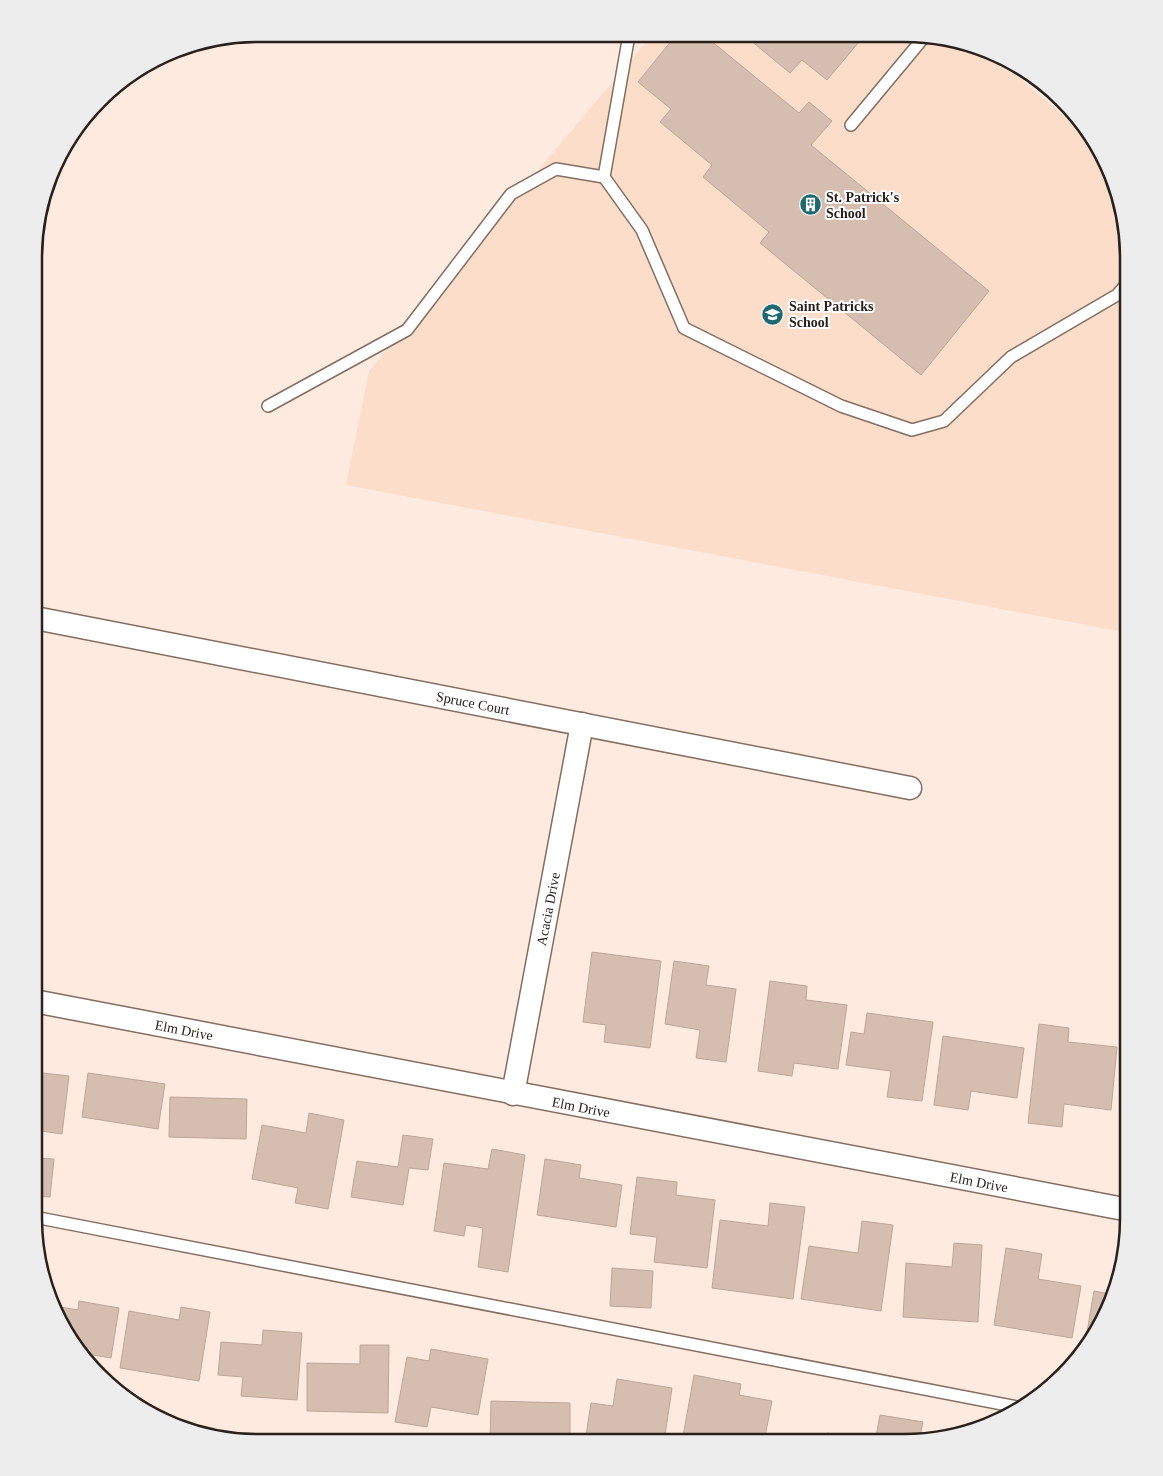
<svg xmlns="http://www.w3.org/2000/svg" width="1163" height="1476" viewBox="0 0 1163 1476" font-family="'Times New Roman',serif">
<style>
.built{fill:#fcddc9}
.building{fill:#d5beaf;stroke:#bda698}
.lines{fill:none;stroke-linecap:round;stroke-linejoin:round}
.service-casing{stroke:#836e61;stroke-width:14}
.minor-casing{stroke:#836e61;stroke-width:25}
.service{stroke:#fff;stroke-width:11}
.minor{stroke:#fff;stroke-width:22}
.labels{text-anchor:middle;stroke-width:4;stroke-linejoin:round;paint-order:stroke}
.poi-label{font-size:14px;font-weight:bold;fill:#29211b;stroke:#fff;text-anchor:start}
.street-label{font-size:14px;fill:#29211b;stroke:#fff}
.rim{fill:none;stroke:#29211b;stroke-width:2.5}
</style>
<rect width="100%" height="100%" fill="#feeade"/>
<polygon class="built" points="652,35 934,36 998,60 1099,146 1122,200 1129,258 1129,633 346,485 369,371"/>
<g class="building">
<polygon points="676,35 704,35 799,113 809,102 832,121 811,145 989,291 921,375 760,243 769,232 703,177 712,165 660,122 671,109 638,82"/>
<polygon points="744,35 864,36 827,80 802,60 790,73"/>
<polygon points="592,952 661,961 650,1048 604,1042 606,1025 583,1022"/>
<polygon points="674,961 709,966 706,985 736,989 726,1062 696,1058 700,1030 665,1024"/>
<polygon points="770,981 807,986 806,1000 847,1005 838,1069 794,1063 792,1076 758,1071"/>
<polygon points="867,1013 933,1022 922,1101 887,1097 891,1071 846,1065 851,1032 864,1034"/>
<polygon points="1039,1024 1069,1028 1068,1042 1117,1047 1111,1110 1064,1104 1062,1127 1028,1123"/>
<polygon points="943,1036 1024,1048 1017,1098 971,1091 968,1110 934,1105"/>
<polygon points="34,1072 69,1076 62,1134 34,1130"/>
<polygon points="88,1073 165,1084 158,1129 82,1117"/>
<polygon points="170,1097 247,1099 246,1139 169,1137"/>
<polygon points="309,1113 344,1120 328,1209 295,1203 298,1188 252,1179 262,1125 306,1133"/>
<polygon points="403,1135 433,1139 428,1170 409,1168 403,1205 351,1197 357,1161 398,1167"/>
<polygon points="492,1149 525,1155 508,1272 478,1267 483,1228 466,1225 464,1236 434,1231 444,1163 488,1169"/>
<polygon points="34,1158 54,1159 50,1197 34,1196"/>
<polygon points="545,1159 581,1165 579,1178 622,1185 616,1227 537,1215"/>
<polygon points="637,1177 677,1182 676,1195 715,1200 707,1268 654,1262 657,1237 630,1234"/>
<polygon points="770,1203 805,1207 793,1299 712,1288 720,1220 768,1226"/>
<polygon points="862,1221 893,1225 881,1311 801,1299 809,1246 858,1253"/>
<polygon points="954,1243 982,1245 978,1322 903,1317 906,1263 952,1267"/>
<polygon points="1006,1248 1042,1254 1038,1279 1081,1286 1072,1338 994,1325"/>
<polygon points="612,1268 653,1271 651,1308 610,1306"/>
<polygon points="1094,1291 1110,1294 1099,1330 1092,1339 1086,1338"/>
<polygon points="79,1301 119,1308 111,1358 87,1354 64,1330 54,1306 78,1310"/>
<polygon points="181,1307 210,1312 199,1381 120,1368 129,1311 179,1320"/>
<polygon points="263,1330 302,1333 297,1400 241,1396 243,1377 218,1375 221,1342 262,1345"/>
<polygon points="360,1345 389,1345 388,1413 307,1411 307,1363 360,1364"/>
<polygon points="431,1349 488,1359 478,1415 431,1407 427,1427 395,1422 407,1357 429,1361"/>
<polygon points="694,1375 741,1384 739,1395 772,1401 764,1442 682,1442"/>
<polygon points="617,1379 672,1388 664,1442 585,1442 591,1403 613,1406"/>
<polygon points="491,1401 570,1403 570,1442 490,1442"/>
<polygon points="880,1415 923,1422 919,1442 875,1442"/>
<polygon points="827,1433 857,1439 856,1442 826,1442"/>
</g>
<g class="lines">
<defs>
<g id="service">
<polyline points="629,35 604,177 642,230 684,328 841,406 912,430 944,421 1011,357 1117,295 1129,281"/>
<polyline points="851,125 925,36"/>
<polyline points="268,406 407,330 511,194 556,169 604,177"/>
<polyline points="34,1217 1022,1408"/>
</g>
<g id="minor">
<polyline points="35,618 910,788"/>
<polyline points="34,1001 1129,1210"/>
<polyline points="513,1094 582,724"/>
</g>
</defs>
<use href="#service" class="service-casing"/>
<use href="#minor" class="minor-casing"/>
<use href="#service" class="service"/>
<use href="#minor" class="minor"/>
</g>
<defs>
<symbol id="building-disc" viewBox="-11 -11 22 22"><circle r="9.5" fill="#1d6970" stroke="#fff"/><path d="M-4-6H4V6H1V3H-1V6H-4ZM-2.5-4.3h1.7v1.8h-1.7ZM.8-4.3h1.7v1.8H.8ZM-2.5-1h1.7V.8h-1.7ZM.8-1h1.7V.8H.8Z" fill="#fff"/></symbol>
<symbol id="school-disc" viewBox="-11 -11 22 22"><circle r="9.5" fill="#1d6970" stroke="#fff"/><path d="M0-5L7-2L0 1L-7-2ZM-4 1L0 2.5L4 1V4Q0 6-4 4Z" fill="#fff"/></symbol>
</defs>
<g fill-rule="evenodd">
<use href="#building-disc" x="798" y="192" width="25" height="25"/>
<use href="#school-disc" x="760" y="302" width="25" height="25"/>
</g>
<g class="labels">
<g class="poi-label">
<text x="826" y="202">St. Patrick's<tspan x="826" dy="16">School</tspan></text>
<text x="789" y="311">Saint Patricks<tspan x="789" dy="16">School</tspan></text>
</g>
<g class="street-label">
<text transform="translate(473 703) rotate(11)" y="5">Spruce Court</text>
<text transform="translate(548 909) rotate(-79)" y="5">Acacia Drive</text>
<text transform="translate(184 1030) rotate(11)" y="5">Elm Drive</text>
<text transform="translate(581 1107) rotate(11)" y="5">Elm Drive</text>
<text transform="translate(979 1182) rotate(11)" y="5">Elm Drive</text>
</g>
</g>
<path d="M0 0H1163V1476H0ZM258 42H904A216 216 0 0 1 1120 258V1218A216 216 0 0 1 904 1434H258A216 216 0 0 1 42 1218V258A216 216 0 0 1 258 42Z" fill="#eeeded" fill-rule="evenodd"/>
<path class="rim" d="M258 42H904A216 216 0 0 1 1120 258V1218A216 216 0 0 1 904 1434H258A216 216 0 0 1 42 1218V258A216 216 0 0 1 258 42Z"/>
</svg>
